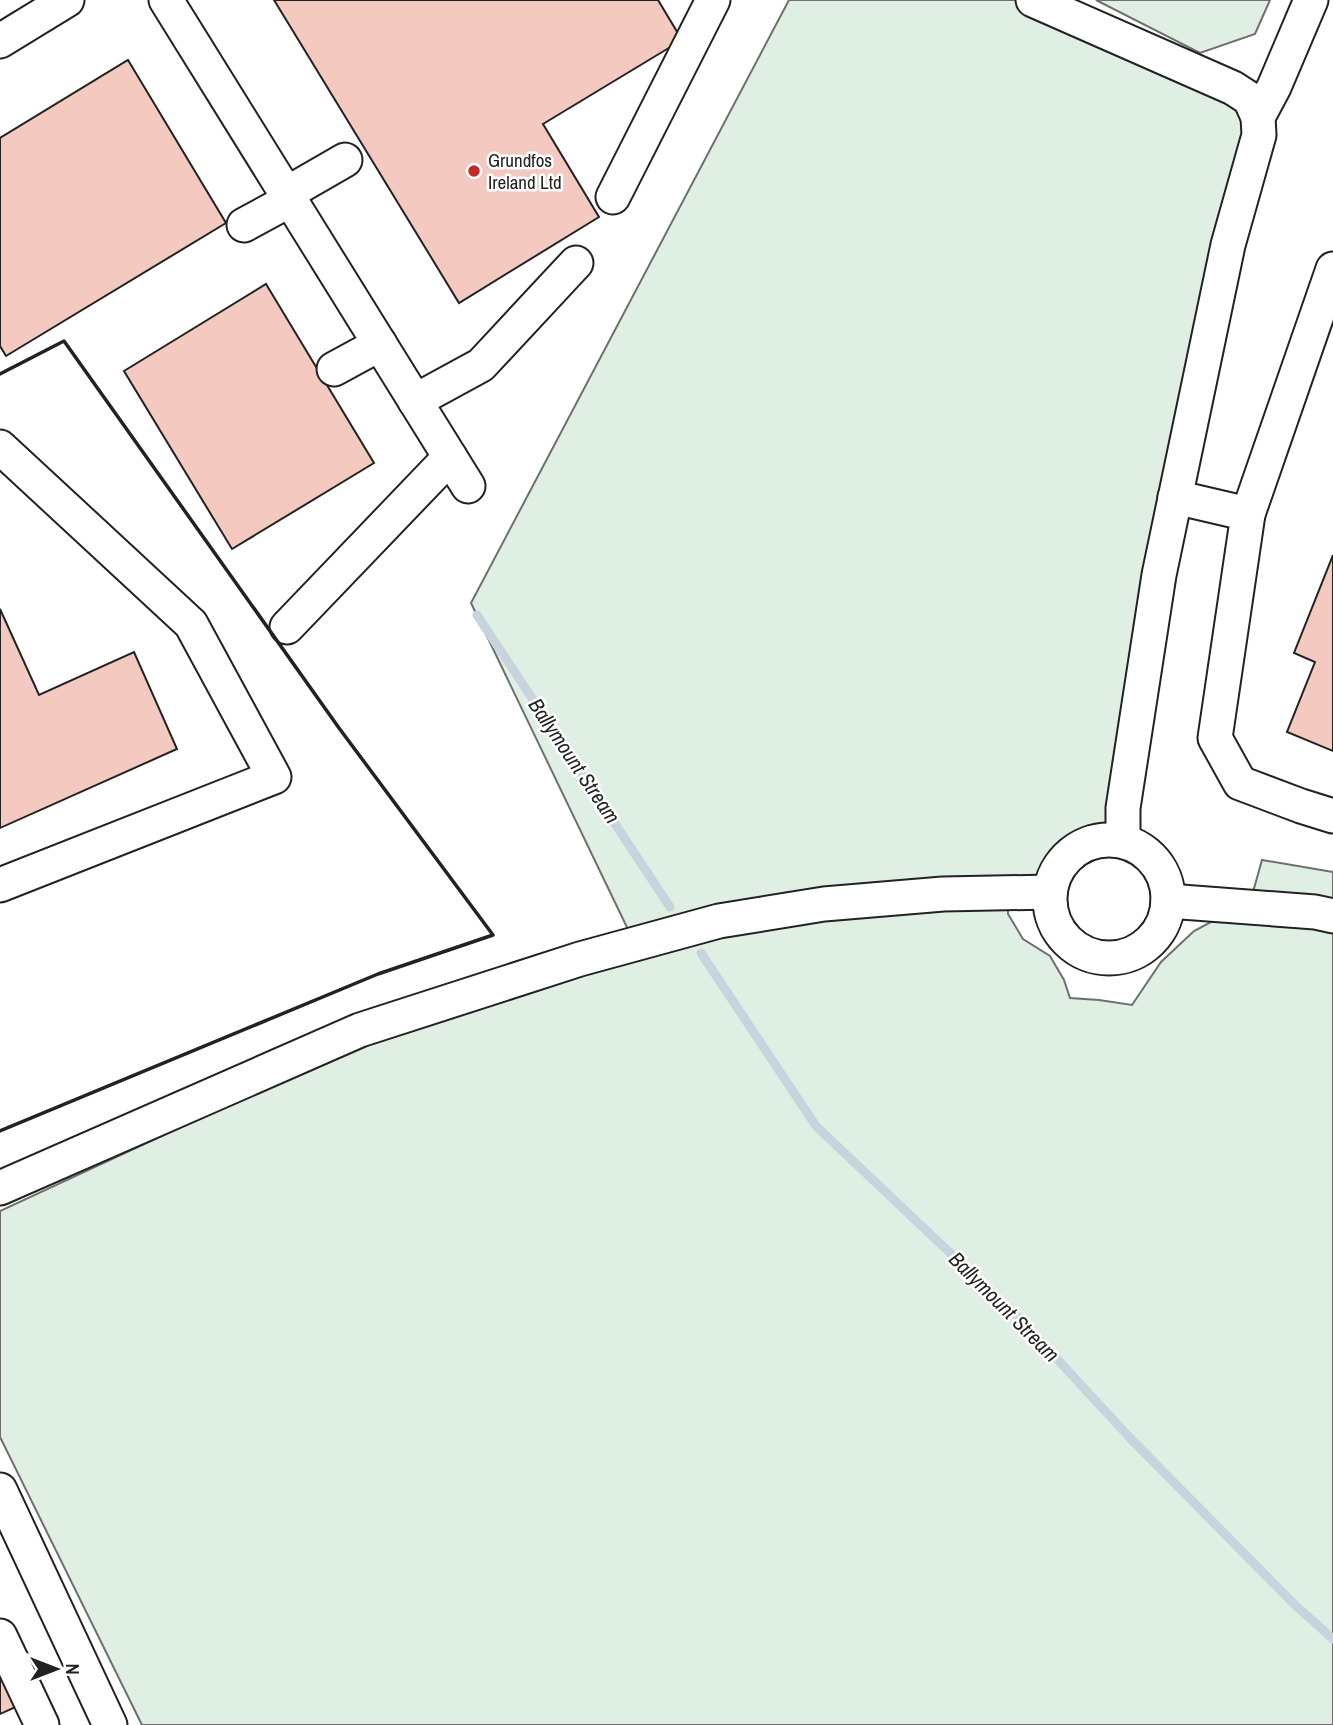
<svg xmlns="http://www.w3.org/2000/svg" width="1333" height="1725" viewBox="0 0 1333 1725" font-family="'Archivo Narrow',sans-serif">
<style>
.green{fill:#e0efe3;stroke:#6f6f6f;stroke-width:2}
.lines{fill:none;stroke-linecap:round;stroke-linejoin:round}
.stream{stroke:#c7d3dd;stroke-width:9}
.building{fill:#f3c9c0;stroke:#222;stroke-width:2}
.minor-casing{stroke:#222;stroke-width:37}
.minor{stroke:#fff;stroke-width:33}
.wall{stroke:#222;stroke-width:3.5}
.poi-dot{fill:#c62828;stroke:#fff;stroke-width:2.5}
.labels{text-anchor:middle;stroke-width:5;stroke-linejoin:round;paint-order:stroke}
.poi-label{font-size:19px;fill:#222;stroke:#fff;text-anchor:start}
.water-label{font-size:21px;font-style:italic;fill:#222;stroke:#fff}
</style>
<rect width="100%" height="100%" fill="#fff"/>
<g class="green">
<path d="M789 0H1033L1250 99 1123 841C1089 839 1066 847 1052 881L1008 893V914L1023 939 1050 956 1064 980 1070 998 1099 1000 1132 1005 1161 962 1194 931 1241 906 1253 892 1262 860 1333 872V1725H142L0 1437V1211L351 1048 635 944 471 603Z"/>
<polygon points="1096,0 1270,0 1255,34 1200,53"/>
</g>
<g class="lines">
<g class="stream">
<polyline points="477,615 670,907"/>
<polyline points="701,953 816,1126 1023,1322 1130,1438 1293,1603 1333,1639"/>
</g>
</g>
<g class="building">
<polygon points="274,0 658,0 682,40 543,124 599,217 459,303"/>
<polygon points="128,60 226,223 6,356 0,346 0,138"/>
<polygon points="266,284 374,463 232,549 124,371"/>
<polygon points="1333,555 1333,751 1287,732 1315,662 1294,653"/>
<polygon points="0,609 39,695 134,652 177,749 0,828"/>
<polygon points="0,1666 18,1706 0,1714"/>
</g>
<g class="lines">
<defs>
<g id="minor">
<polyline points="166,0 468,486"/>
<polyline points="1033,0 1233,88 1250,99 1258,117"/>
<polyline points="0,41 67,0"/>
<polyline points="286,194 345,160"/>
<polyline points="613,197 713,0"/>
<polyline points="244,225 290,200"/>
<polyline points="334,369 380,344"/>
<polyline points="415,401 481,365 576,263"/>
<polyline points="0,447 191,624 274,777 0,885"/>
<polyline points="1175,497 1248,514 1215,738 1240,783 1301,806 1333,816"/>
<polyline points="1248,514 1333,269"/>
<polyline points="287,627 450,457"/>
<circle cx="1109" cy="899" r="59"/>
<polyline points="1123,841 1123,808 1159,575 1228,245 1259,135 1258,117 1274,87 1311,0"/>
<polyline points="1168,901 1315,912 1333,916"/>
<polyline points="0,1188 360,1030 580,959 719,921 824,904 943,894 1050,892"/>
<polyline points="0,1490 110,1725"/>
<polyline points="0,1636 42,1725"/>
</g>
</defs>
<use href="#minor" class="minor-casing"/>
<use href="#minor" class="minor"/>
<polyline class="wall" points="0,374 64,341 339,728 493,935 378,974 0,1131"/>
</g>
<circle class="poi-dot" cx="474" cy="171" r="7"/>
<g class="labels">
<g class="poi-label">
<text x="488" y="167">Grundfos<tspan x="488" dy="22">Ireland Ltd</tspan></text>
</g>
<g class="water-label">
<text transform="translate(574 761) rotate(56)" y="7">Ballymount Stream</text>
<text transform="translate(1004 1307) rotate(45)" y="7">Ballymount Stream</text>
</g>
</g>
<g transform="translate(56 1669) rotate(90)" stroke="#ffffff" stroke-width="5" paint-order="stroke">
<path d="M0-5L12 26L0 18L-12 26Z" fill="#222222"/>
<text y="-10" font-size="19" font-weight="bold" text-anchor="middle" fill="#222222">N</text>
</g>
</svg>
